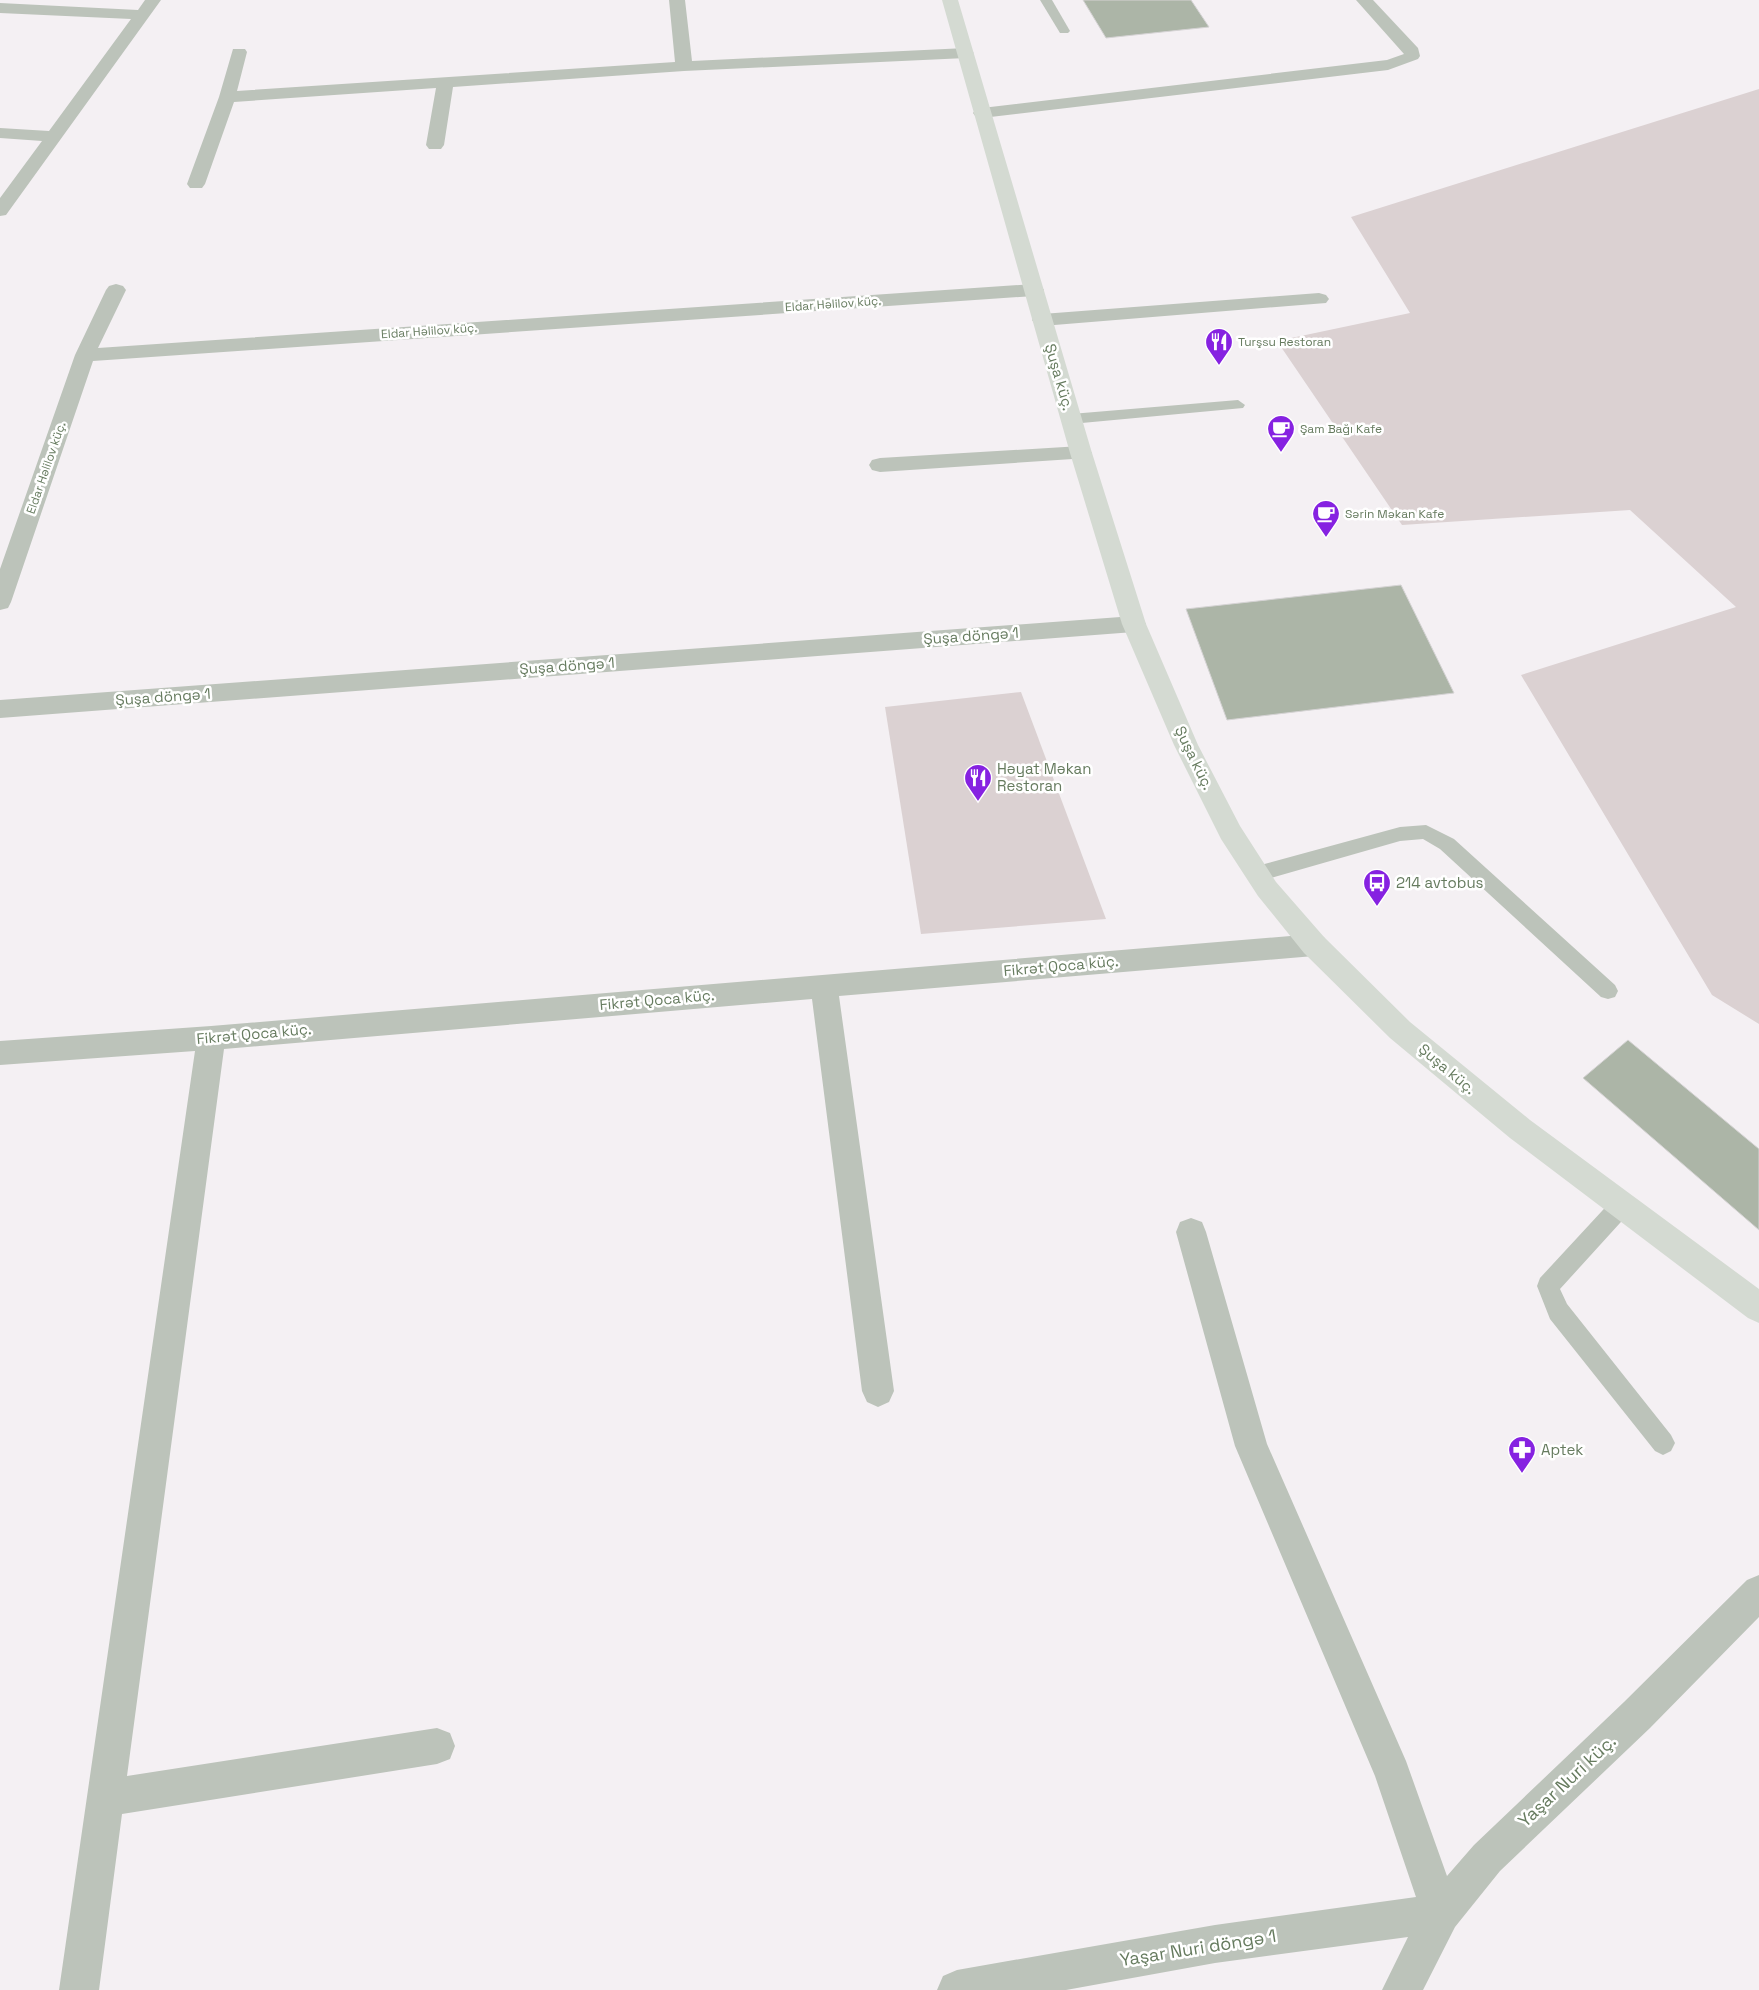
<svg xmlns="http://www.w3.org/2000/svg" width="1759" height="1990" viewBox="0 0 1759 1990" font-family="'Space Grotesk',sans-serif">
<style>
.green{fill:#dbd1d2}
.building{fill:#acb5a7;stroke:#d5d3d4}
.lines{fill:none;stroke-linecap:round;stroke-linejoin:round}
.lane{fill:#bcc3ba;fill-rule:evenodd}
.street{fill:#bcc3ba;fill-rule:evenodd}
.secondary{fill:#d4dad2;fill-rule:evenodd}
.labels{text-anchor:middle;stroke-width:5;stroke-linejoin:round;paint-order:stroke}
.far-street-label{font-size:12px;fill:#667b5f;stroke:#fff}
.far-poi-label{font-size:12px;fill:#667b5f;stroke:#fff;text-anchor:start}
.street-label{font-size:15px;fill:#667b5f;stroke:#fff}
.poi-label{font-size:15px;fill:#667b5f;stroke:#fff;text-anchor:start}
.near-street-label{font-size:18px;fill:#667b5f;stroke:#fff}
</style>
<rect width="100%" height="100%" fill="#f4f0f3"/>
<g class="green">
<polygon points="1759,89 1759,1024 1712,995 1521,675 1736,607 1630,510 1402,525 1277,341 1410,313 1351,217"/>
<polygon points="1021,692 1106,919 921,934 885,707"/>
</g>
<g class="building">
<polygon points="1083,0 1191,0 1209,27 1106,38"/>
<polygon points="1401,585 1454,693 1227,720 1186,609"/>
<polygon points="1628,1040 1759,1149 1759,1230 1583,1078"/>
</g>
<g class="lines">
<g class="lane">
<polygon points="1040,0 1052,0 1070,31 1068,33 1060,33"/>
<polygon points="1238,400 1245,405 1243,408 1071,424 1063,419 1071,414"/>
<polygon points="1426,825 1454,839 1615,985 1618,991 1615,997 1608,999 1601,997 1440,849 1423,839 1400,841 1257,882 1250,879 1248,874 1250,869 1257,866 1400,827"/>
<polygon points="1622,1195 1630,1198 1633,1205 1630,1212 1560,1289 1567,1304 1671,1435 1675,1443 1671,1451 1663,1455 1655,1451 1550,1319 1537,1286 1540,1278 1614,1198"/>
</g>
<g class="street">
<polygon points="145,0 161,0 6,215 0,216 0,198 42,141 0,138 0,128 49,131 131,19 0,13 0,3 138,10"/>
<polygon points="669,0 685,0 692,61 966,48 974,53 966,58 684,71 453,87 444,145 441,149 429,149 426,145 436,88 234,102 205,184 202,188 190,188 187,184 219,97 233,49 245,49 247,52 237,91 675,62"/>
<polygon points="1356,0 1373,0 1418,48 1420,56 1418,59 1388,70 982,118 976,117 973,113 976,109 982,108 1387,60 1404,54"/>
<polygon points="116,284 123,286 126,290 98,348 1034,284 1041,286 1044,290 1041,294 1034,296 93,361 11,602 8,608 0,610 0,569 75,355 106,290 109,286"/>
<polygon points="1319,293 1326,295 1329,299 1326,303 1042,326 1035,324 1032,320 1035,316 1042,314"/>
<polygon points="1081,446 1088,448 1092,453 1088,458 880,472 872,470 869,465 872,460 880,458"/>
<polygon points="1134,616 1142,618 1146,624 1142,630 1134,632 0,718 0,700"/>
<polygon points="1314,934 1324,937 1327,945 1324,953 1314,956 839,996 894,1391 889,1402 878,1407 867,1402 862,1391 812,999 224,1049 127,1776 437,1728 450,1733 455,1746 450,1759 437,1764 122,1814 99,1990 59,1990 195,1051 0,1065 0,1041 211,1026"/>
<polygon points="1191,1218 1202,1222 1206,1232 1267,1444 1406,1761 1447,1876 1474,1845 1624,1702 1747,1580 1759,1575 1759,1617 1650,1728 1500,1871 1455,1927 1423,1990 1382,1990 1408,1937 1215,1963 1066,1990 937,1990 943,1976 957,1970 1215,1925 1416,1897 1375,1776 1235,1446 1176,1232 1180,1222"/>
</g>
<polygon class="secondary" points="942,0 958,0 1092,453 1146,624 1198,745 1240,826 1276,882 1324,937 1410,1022 1530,1120 1759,1289 1759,1323 1748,1318 1510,1138 1390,1038 1304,953 1258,896 1221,839 1174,745 1122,624 1070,453"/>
</g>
<defs>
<symbol id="restaurant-pin" viewBox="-11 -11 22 30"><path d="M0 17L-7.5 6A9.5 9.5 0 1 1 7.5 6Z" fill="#8622e1" stroke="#fff"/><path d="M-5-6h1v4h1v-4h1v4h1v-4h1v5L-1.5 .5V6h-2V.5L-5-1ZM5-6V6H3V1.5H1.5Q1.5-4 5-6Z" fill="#fff"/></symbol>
<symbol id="cafe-pin" viewBox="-11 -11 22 30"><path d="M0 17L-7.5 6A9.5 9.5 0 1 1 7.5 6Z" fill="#8622e1" stroke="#fff"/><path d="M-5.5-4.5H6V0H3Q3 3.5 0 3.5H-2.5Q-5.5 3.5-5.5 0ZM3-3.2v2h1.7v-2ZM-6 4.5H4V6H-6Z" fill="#fff"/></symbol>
<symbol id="bus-pin" viewBox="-11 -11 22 30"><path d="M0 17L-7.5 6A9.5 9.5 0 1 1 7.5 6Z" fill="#8622e1" stroke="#fff"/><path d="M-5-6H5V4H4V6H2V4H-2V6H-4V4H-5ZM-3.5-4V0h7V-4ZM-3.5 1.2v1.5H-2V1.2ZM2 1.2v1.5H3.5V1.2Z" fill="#fff"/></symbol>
<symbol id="pharmacy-pin" viewBox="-11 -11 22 30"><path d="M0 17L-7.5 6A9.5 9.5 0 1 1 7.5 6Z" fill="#8622e1" stroke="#fff"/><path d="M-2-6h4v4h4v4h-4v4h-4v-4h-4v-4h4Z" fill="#fff"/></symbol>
</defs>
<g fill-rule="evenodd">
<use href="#restaurant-pin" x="1203" y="326" width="32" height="43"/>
<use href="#cafe-pin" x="1265" y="413" width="32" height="43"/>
<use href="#cafe-pin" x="1310" y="498" width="32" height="43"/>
<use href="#restaurant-pin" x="962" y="762" width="32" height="43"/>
<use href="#bus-pin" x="1361" y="867" width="32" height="43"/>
<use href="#pharmacy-pin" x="1506" y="1434" width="32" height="43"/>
</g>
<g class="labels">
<g class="far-street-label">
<text transform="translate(833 304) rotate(-4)" y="4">Eldar Həlilov küç.</text>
<text transform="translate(429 331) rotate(-4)" y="4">Eldar Həlilov küç.</text>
<text transform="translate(46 468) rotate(-71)" y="4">Eldar Həlilov küç.</text>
</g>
<g class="far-poi-label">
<text x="1238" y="346">Turşsu Restoran</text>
<text x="1300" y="433">Şam Bağı Kafe</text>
<text x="1345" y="518">Sərin Məkan Kafe</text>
</g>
<g class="street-label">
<text transform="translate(1059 377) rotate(74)" y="5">Şuşa küç.</text>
<text transform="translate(971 636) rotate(-4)" y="5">Şuşa döngə 1</text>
<text transform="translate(567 666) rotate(-4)" y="5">Şuşa döngə 1</text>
<text transform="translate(163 697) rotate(-4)" y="5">Şuşa döngə 1</text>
<text transform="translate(1194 758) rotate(64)" y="5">Şuşa küç.</text>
<text transform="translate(1061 966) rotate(-5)" y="5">Fikrət Qoca küç.</text>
<text transform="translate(657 1000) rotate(-5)" y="5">Fikrət Qoca küç.</text>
<text transform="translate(254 1034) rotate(-5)" y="5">Fikrət Qoca küç.</text>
<text transform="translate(1447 1069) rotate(40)" y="5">Şuşa küç.</text>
</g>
<g class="poi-label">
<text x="997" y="774">Həyat Məkan<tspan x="997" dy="17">Restoran</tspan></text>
<text x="1396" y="888">214 avtobus</text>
<text x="1541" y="1455">Aptek</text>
</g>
<g class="near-street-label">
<text transform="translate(1567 1781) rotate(-43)" y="6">Yaşar Nuri küç.</text>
<text transform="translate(1198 1948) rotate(-9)" y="6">Yaşar Nuri döngə 1</text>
</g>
</g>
</svg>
